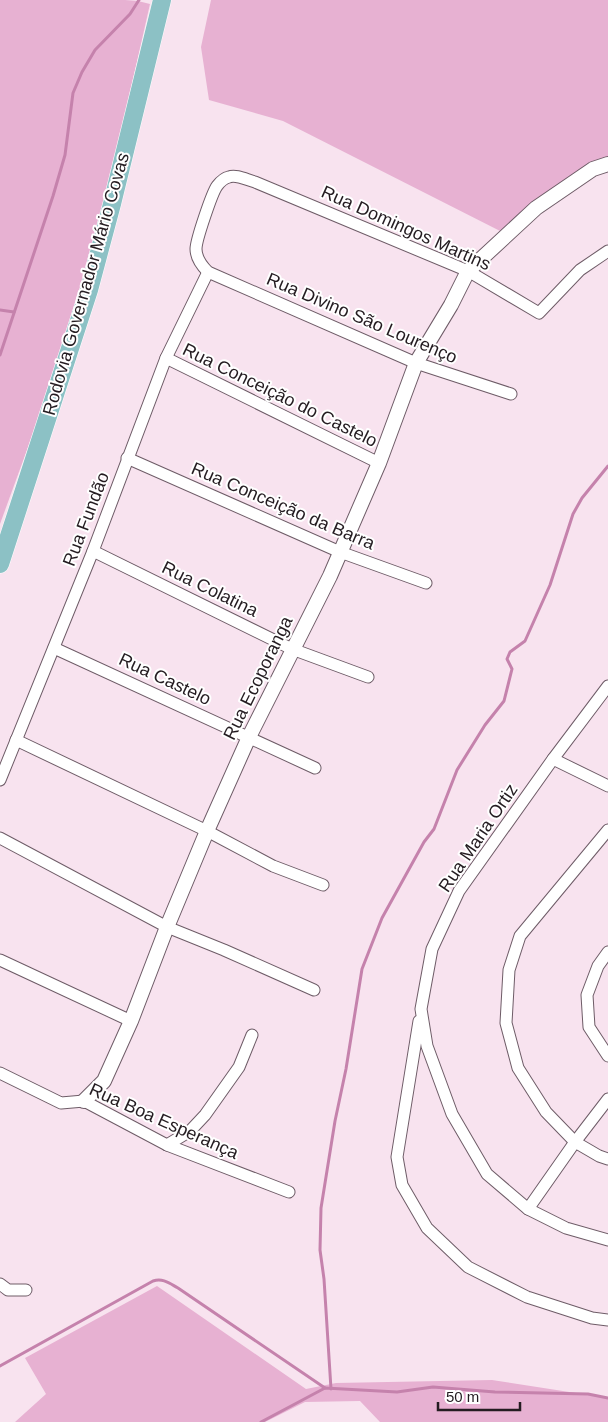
<svg xmlns="http://www.w3.org/2000/svg" width="608" height="1422" viewBox="0 0 608 1422" font-family="Arial,sans-serif">
<style>
.green{fill:#e7b1d2}
.lines{fill:none;stroke-linecap:round;stroke-linejoin:round}
.stream{stroke:#c582ac;stroke-width:3}
.minor-casing{stroke:#6e5c67;stroke-width:13}
.tertiary-casing{stroke:#6e5c67;stroke-width:16}
.primary-casing{stroke:#fff;stroke-width:19}
.minor{stroke:#fff;stroke-width:11}
.tertiary{stroke:#fff;stroke-width:14}
.primary{stroke:#8cc1c5;stroke-width:18}
.labels{text-anchor:middle;stroke-width:4;stroke-linejoin:round;paint-order:stroke}
.street-label{font-size:18px;fill:#241c21;stroke:#fff}
</style>
<rect width="100%" height="100%" fill="#f8e3ef"/>
<g class="green">
<polygon points="0,0 125,0 138,1 150,4 94,251 47,395 0,524"/>
<polygon points="211,0 608,0 608,163 506,234 283,121 209,100 201,47"/>
<polygon points="157,1286 306,1389 336,1383 492,1380 608,1398 608,1422 380,1422 360,1401 305,1402 265,1422 15,1422 46,1394 25,1358"/>
</g>
<g class="lines">
<g class="stream">
<polyline points="0,310 14,312"/>
<polyline points="0,355 53,196 65,155 73,93 82,72 95,50 130,14 139,0"/>
<path d="M0 1366 153 1281C163 1278 169 1283 178 1288L325 1388"/>
<polyline points="331,1389 324,1279 320,1250 321,1208 335,1121 346,1069 362,969 382,918 424,842 434,829 457,770 485,725 504,701 512,669 507,659 510,652 525,641 550,585 573,514 582,498 608,466"/>
<polyline points="261,1422 325,1388 397,1392 433,1387 495,1392 588,1394 608,1398"/>
</g>
<defs>
<g id="minor">
<polyline points="166,358 379,463"/>
<path d="M511 394 416 363 208 272C202 266 196 258 196 249 196 240 212 193 217 186 220 182 224 178 229 177 236 174 247 180 255 182L468 271 539 313 580 270 608 251"/>
<polyline points="127,458 340,552 426,583"/>
<polyline points="93,551 292,649 368,677"/>
<polyline points="54,648 315,768"/>
<polyline points="608,686 553,759 459,891 432,949 421,1009 427,1046 452,1114 487,1174 528,1209 566,1228 608,1240"/>
<polyline points="16,740 207,831 273,866 323,885"/>
<polyline points="553,759 608,786"/>
<polyline points="0,780 93,551 166,358 208,272"/>
<polyline points="608,830 520,936 509,970 506,1023 518,1068 546,1112 575,1142 599,1156 608,1159"/>
<polyline points="0,838 167,927 224,950 314,990"/>
<polyline points="608,952 598,966 587,995 589,1027 608,1056"/>
<polyline points="0,960 131,1021"/>
<polyline points="419,1021 397,1157 402,1185 427,1228 468,1267 527,1297 592,1318 608,1320"/>
<polyline points="0,1073 61,1103 84,1101 167,1145 289,1192"/>
<polyline points="167,1145 190,1131 205,1115 239,1067 252,1035"/>
<polyline points="528,1209 575,1142 608,1099"/>
<polyline points="0,1284 8,1290 26,1290"/>
</g>
<polyline id="tertiary" points="84,1101 104,1081 131,1021 167,927 207,831 249,737 330,576 379,463 416,363 451,305 468,271 536,208 593,169 608,164"/>
<polyline id="primary" points="0,564 89,290 112,204 162,0"/>
</defs>
<use href="#minor" class="minor-casing"/>
<use href="#tertiary" class="tertiary-casing"/>
<use href="#primary" class="primary-casing"/>
<use href="#minor" class="minor"/>
<use href="#tertiary" class="tertiary"/>
<use href="#primary" class="primary"/>
</g>
<g class="labels">
<g class="street-label">
<text transform="translate(406 228) rotate(24)" y="6">Rua Domingos Martins</text>
<text transform="translate(86 284) rotate(-74)" y="6">Rodovia Governador Mário Covas</text>
<text transform="translate(362 318) rotate(23)" y="6">Rua Divino São Lourenço</text>
<text transform="translate(280 395) rotate(26)" y="6">Rua Conceição do Castelo</text>
<text transform="translate(283 506) rotate(23)" y="6">Rua Conceição da Barra</text>
<text transform="translate(86 519) rotate(-69)" y="6">Rua Fundão</text>
<text transform="translate(210 589) rotate(26)" y="6">Rua Colatina</text>
<text transform="translate(258 678) rotate(-64)" y="6">Rua Ecoporanga</text>
<text transform="translate(165 679) rotate(25)" y="6">Rua Castelo</text>
<text transform="translate(478 838) rotate(-56)" y="6">Rua Maria Ortiz</text>
<text transform="translate(164 1121) rotate(24)" y="6">Rua Boa Esperança</text>
</g>
</g>
<path d="M438 1402v8h82v-8" fill="none" stroke="#241c21" stroke-width="2.5"/>
<text x="446" y="1402" font-size="15" fill="#241c21" stroke="#ffffff" stroke-width="4" paint-order="stroke">50 m</text>
</svg>
